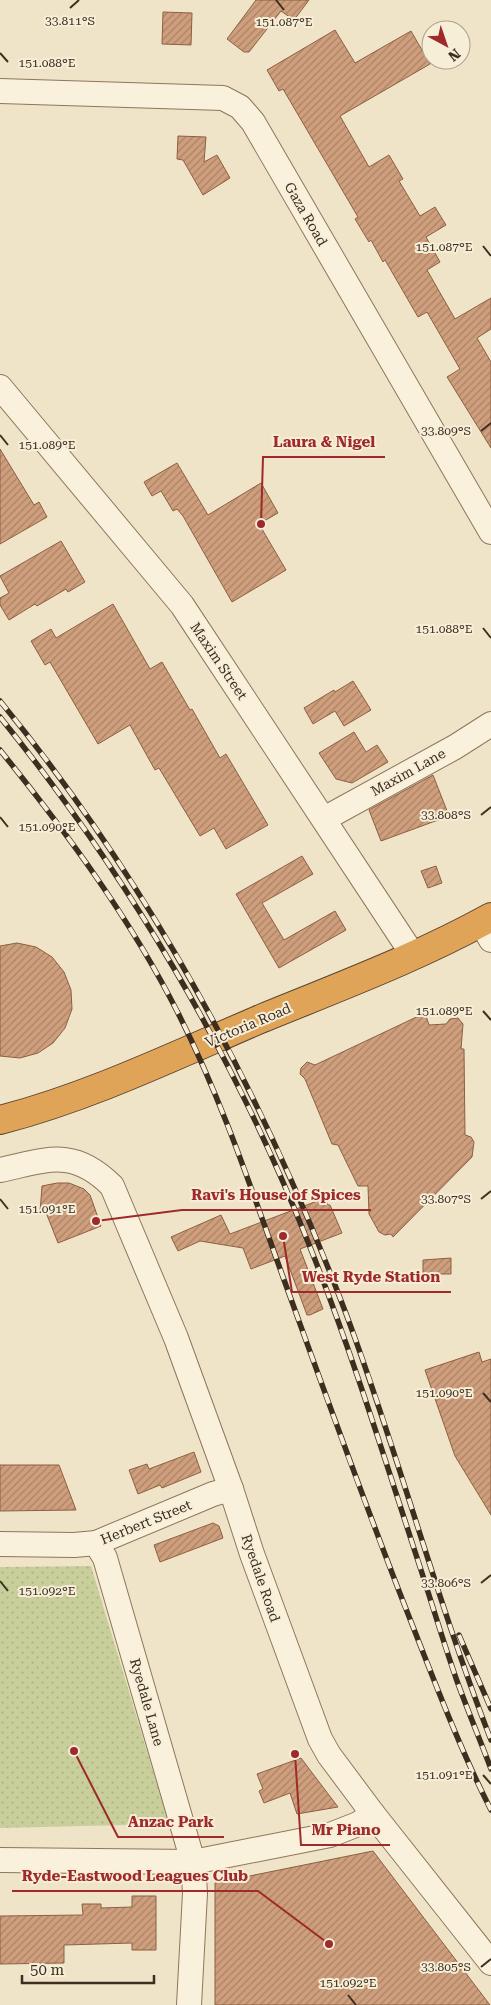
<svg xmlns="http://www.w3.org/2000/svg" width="491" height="2005" viewBox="0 0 491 2005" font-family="'Roboto Serif',serif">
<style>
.green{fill:url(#green-dots)}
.building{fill:url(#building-hatch);stroke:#8d5f41}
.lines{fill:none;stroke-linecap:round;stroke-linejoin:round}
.minor-casing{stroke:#8d765c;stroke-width:26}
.highway-casing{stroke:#5b4430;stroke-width:30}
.minor{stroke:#faf1dc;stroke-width:24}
.highway{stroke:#e0a458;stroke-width:28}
.rail-casing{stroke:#3d2e20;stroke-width:5.5}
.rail{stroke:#f7eed8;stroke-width:4;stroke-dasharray:11;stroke-linecap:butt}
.ticks{fill:none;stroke:#3d2e20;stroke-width:2}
.labels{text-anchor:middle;stroke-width:4;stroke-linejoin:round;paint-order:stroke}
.street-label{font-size:14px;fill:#3d2e20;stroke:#f7eed8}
.ticks-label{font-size:12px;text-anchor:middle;fill:#3d2e20;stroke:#f7eed8;stroke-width:4;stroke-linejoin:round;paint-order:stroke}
.leader{fill:none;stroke:#9e2a2b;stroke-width:2}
.callout-dot{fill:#9e2a2b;stroke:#f7eed8;stroke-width:2}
.callout-label{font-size:15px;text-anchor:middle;font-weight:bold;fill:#9e2a2b;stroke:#f7eed8;stroke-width:4;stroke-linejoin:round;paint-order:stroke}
</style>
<defs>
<pattern id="green-dots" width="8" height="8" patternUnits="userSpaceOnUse" patternTransform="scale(1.25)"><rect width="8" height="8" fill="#c9cf9b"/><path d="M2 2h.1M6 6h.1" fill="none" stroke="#aeb285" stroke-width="1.8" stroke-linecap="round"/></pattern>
<pattern id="building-hatch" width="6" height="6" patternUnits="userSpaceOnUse" patternTransform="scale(1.25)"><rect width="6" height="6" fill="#cf9f7d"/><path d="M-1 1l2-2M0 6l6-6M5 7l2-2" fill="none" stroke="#a98266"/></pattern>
</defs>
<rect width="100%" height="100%" fill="#f0e4c8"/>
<polygon class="green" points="91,1566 169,1824 0,1828 0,1567"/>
<g class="building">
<polygon points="256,0 309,0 294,20 281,11 249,52 244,52 227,39"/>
<polygon points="163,12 192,13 191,45 162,44"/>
<polygon points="335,30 355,63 411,31 430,64 340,116 369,167 389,155 403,179 399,181 420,216 435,207 446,225 426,237 440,262 427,270 455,319 491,298 491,329 477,338 491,362 491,448 447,377 460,369 427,312 418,317 385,260 383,262 371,240 369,242 355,219 358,217 283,89 279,91 267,70"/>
<polygon points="178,136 206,137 204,162 217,155 230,178 203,195 183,160 177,159"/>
<polygon points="0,449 34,505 39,502 47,517 0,544"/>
<polygon points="177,463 208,515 261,483 278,513 259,524 286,570 232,602 183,516 177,509 173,511 161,491 152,496 144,482"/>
<polygon points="61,541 85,582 68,592 66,589 37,606 35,604 9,620 0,605 0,598 9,593 0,576"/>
<polygon points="113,604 150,669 162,662 190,710 192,709 220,758 226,754 268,825 226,849 214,828 200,836 159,768 155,770 130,725 98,744 50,662 45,665 31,641 51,629 56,638"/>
<polygon points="353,681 371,710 344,726 335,711 313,724 304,708 334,690 335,692"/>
<polygon points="354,732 366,752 377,745 388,762 352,783 336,779 319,753"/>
<polygon points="433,775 449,816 381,841 369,810"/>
<polygon points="302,856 313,874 262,903 284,940 335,911 346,930 279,968 236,894"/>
<polygon points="436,866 442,883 428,888 421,871"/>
<polygon points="17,943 36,947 52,957 64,972 71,990 72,1009 65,1028 53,1043 38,1053 20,1058 0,1056 0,946"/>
<polygon points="425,1013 429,1025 446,1024 450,1019 458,1018 463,1024 461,1049 464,1049 465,1135 471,1137 474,1142 472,1157 393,1237 391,1234 385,1235 379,1232 369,1214 368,1186 358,1186 338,1145 332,1144 305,1079 300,1074 301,1068 307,1062 315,1065"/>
<polygon points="57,1183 69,1183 84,1189 90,1195 101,1226 58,1243 45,1210 40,1212 42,1186"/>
<polygon points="325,1198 328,1205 330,1205 342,1233 300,1249 323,1309 310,1315 307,1315 285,1256 251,1269 243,1248 200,1241 178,1251 171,1237 221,1215 230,1234"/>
<polygon points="451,1258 451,1274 423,1274 423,1260"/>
<polygon points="479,1352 482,1362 491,1359 491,1515 455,1456 425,1370"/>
<polygon points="194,1452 201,1472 162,1488 160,1485 138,1494 129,1470 147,1464 149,1469"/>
<polygon points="0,1465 59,1465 76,1510 0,1511"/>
<polygon points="213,1523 219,1526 223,1538 160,1562 154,1545"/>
<polygon points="301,1758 310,1770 338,1807 297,1814 290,1793 264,1803 259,1791 263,1789 257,1774"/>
<polygon points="373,1851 490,2005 215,2005 215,1883"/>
<polygon points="132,1896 156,1896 156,1950 132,1950 132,1943 64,1945 64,1963 0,1964 0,1916 83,1915 82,1904 101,1904 101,1908 132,1907"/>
</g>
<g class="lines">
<defs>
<g id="minor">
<polyline points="0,91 223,98 240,107 253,122 491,532"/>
<polyline points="0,387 182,605 413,955"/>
<polyline points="324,819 455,747 491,724"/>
<polyline points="481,923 491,940"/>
<path d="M0 1170C47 1160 73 1147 112 1186L176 1338 231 1489 252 1554 320 1739 329 1755 373 1814 491 1963"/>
<polyline points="96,1543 105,1558 193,1862 195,1893 189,2005"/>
<polyline points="0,1544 74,1545 96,1543 213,1494 231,1489"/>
<polyline points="0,1860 193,1862 330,1835 358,1824 373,1814"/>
</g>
<path id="highway" d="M0 1120C89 1097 174 1056 258 1020 336 988 417 958 491 917"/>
</defs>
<use href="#minor" class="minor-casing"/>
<use href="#highway" class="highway-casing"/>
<use href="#minor" class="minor"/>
<use href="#highway" class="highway"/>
<defs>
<g id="rail">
<path d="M0 701C150 884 261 1090 345 1311 398 1452 436 1599 491 1740"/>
<path d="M0 717C127 874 234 1055 308 1242 351 1349 385 1460 421 1570 433 1607 444 1644 457 1681 468 1711 480 1740 491 1769"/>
<path d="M0 750C67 833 130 918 178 1013 221 1098 251 1188 283 1277 324 1390 364 1502 408 1614 434 1680 459 1747 491 1810"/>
<polyline points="459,1635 491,1709"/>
</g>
</defs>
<use href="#rail" class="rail-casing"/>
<use href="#rail" class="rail"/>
</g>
<path class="ticks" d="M276 0 284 10M70 8 79 0M0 53 8 62M483 246 491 256M481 431 491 423M0 435 8 445M483 628 491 638M481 815 491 807M0 817 8 827M483 1011 491 1020M0 1199 8 1209M481 1199 491 1191M483 1393 491 1402M0 1581 8 1591M481 1583 491 1575M483 1775 491 1784M481 1967 491 1959M348 1995 356 2005"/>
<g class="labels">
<g class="street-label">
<text transform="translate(306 214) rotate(60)" y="5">Gaza Road</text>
<text transform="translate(219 661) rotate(56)" y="5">Maxim Street</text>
<text transform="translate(408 772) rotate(-29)" y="5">Maxim Lane</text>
<text transform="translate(248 1025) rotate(-23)" y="5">Victoria Road</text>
<text transform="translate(146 1522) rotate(-22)" y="5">Herbert Street</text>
<text transform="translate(261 1578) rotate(71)" y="5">Ryedale Road</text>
<text transform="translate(147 1702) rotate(74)" y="5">Ryedale Lane</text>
</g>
</g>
<g class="ticks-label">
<text x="70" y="25">33.811°S</text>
<text x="284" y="26">151.087°E</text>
<text x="47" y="67">151.088°E</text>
<text x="444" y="251">151.087°E</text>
<text x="446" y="435">33.809°S</text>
<text x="47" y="449">151.089°E</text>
<text x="444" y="633">151.088°E</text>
<text x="446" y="819">33.808°S</text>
<text x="47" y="831">151.090°E</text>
<text x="444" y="1015">151.089°E</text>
<text x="446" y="1203">33.807°S</text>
<text x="47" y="1213">151.091°E</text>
<text x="444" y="1397">151.090°E</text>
<text x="446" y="1587">33.806°S</text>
<text x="47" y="1595">151.092°E</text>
<text x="444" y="1779">151.091°E</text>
<text x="446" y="1971">33.805°S</text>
<text x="348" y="1987">151.092°E</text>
</g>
<path class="leader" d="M261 524L263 457H385M96 1221L182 1210H371M283 1236L292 1292H451M74 1751L118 1837H224M295 1754L301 1845H390M329 1944L258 1891H12"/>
<g class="callout-dot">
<circle cx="261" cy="524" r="5"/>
<circle cx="96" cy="1221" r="5"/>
<circle cx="283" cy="1236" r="5"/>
<circle cx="74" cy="1751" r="5"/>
<circle cx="295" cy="1754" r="5"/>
<circle cx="329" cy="1944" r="5"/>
</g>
<g class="callout-label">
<text x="324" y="447">Laura &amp; Nigel</text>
<text x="276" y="1200">Ravi's House of Spices</text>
<text x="371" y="1282">West Ryde Station</text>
<text x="171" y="1827">Anzac Park</text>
<text x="346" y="1835">Mr Piano</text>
<text x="135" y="1881">Ryde-Eastwood Leagues Club</text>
</g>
<g transform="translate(446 45) rotate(140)"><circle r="24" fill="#f7eed8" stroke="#ada18e"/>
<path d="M0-4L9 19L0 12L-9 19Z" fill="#9e2a2b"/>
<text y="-8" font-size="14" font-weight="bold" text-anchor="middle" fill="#3d2e20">N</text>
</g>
<path d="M22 1975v8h132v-8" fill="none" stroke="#3d2e20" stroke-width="2.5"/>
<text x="30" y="1975" font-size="15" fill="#3d2e20" stroke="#f7eed8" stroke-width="4" paint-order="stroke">50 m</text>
</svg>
